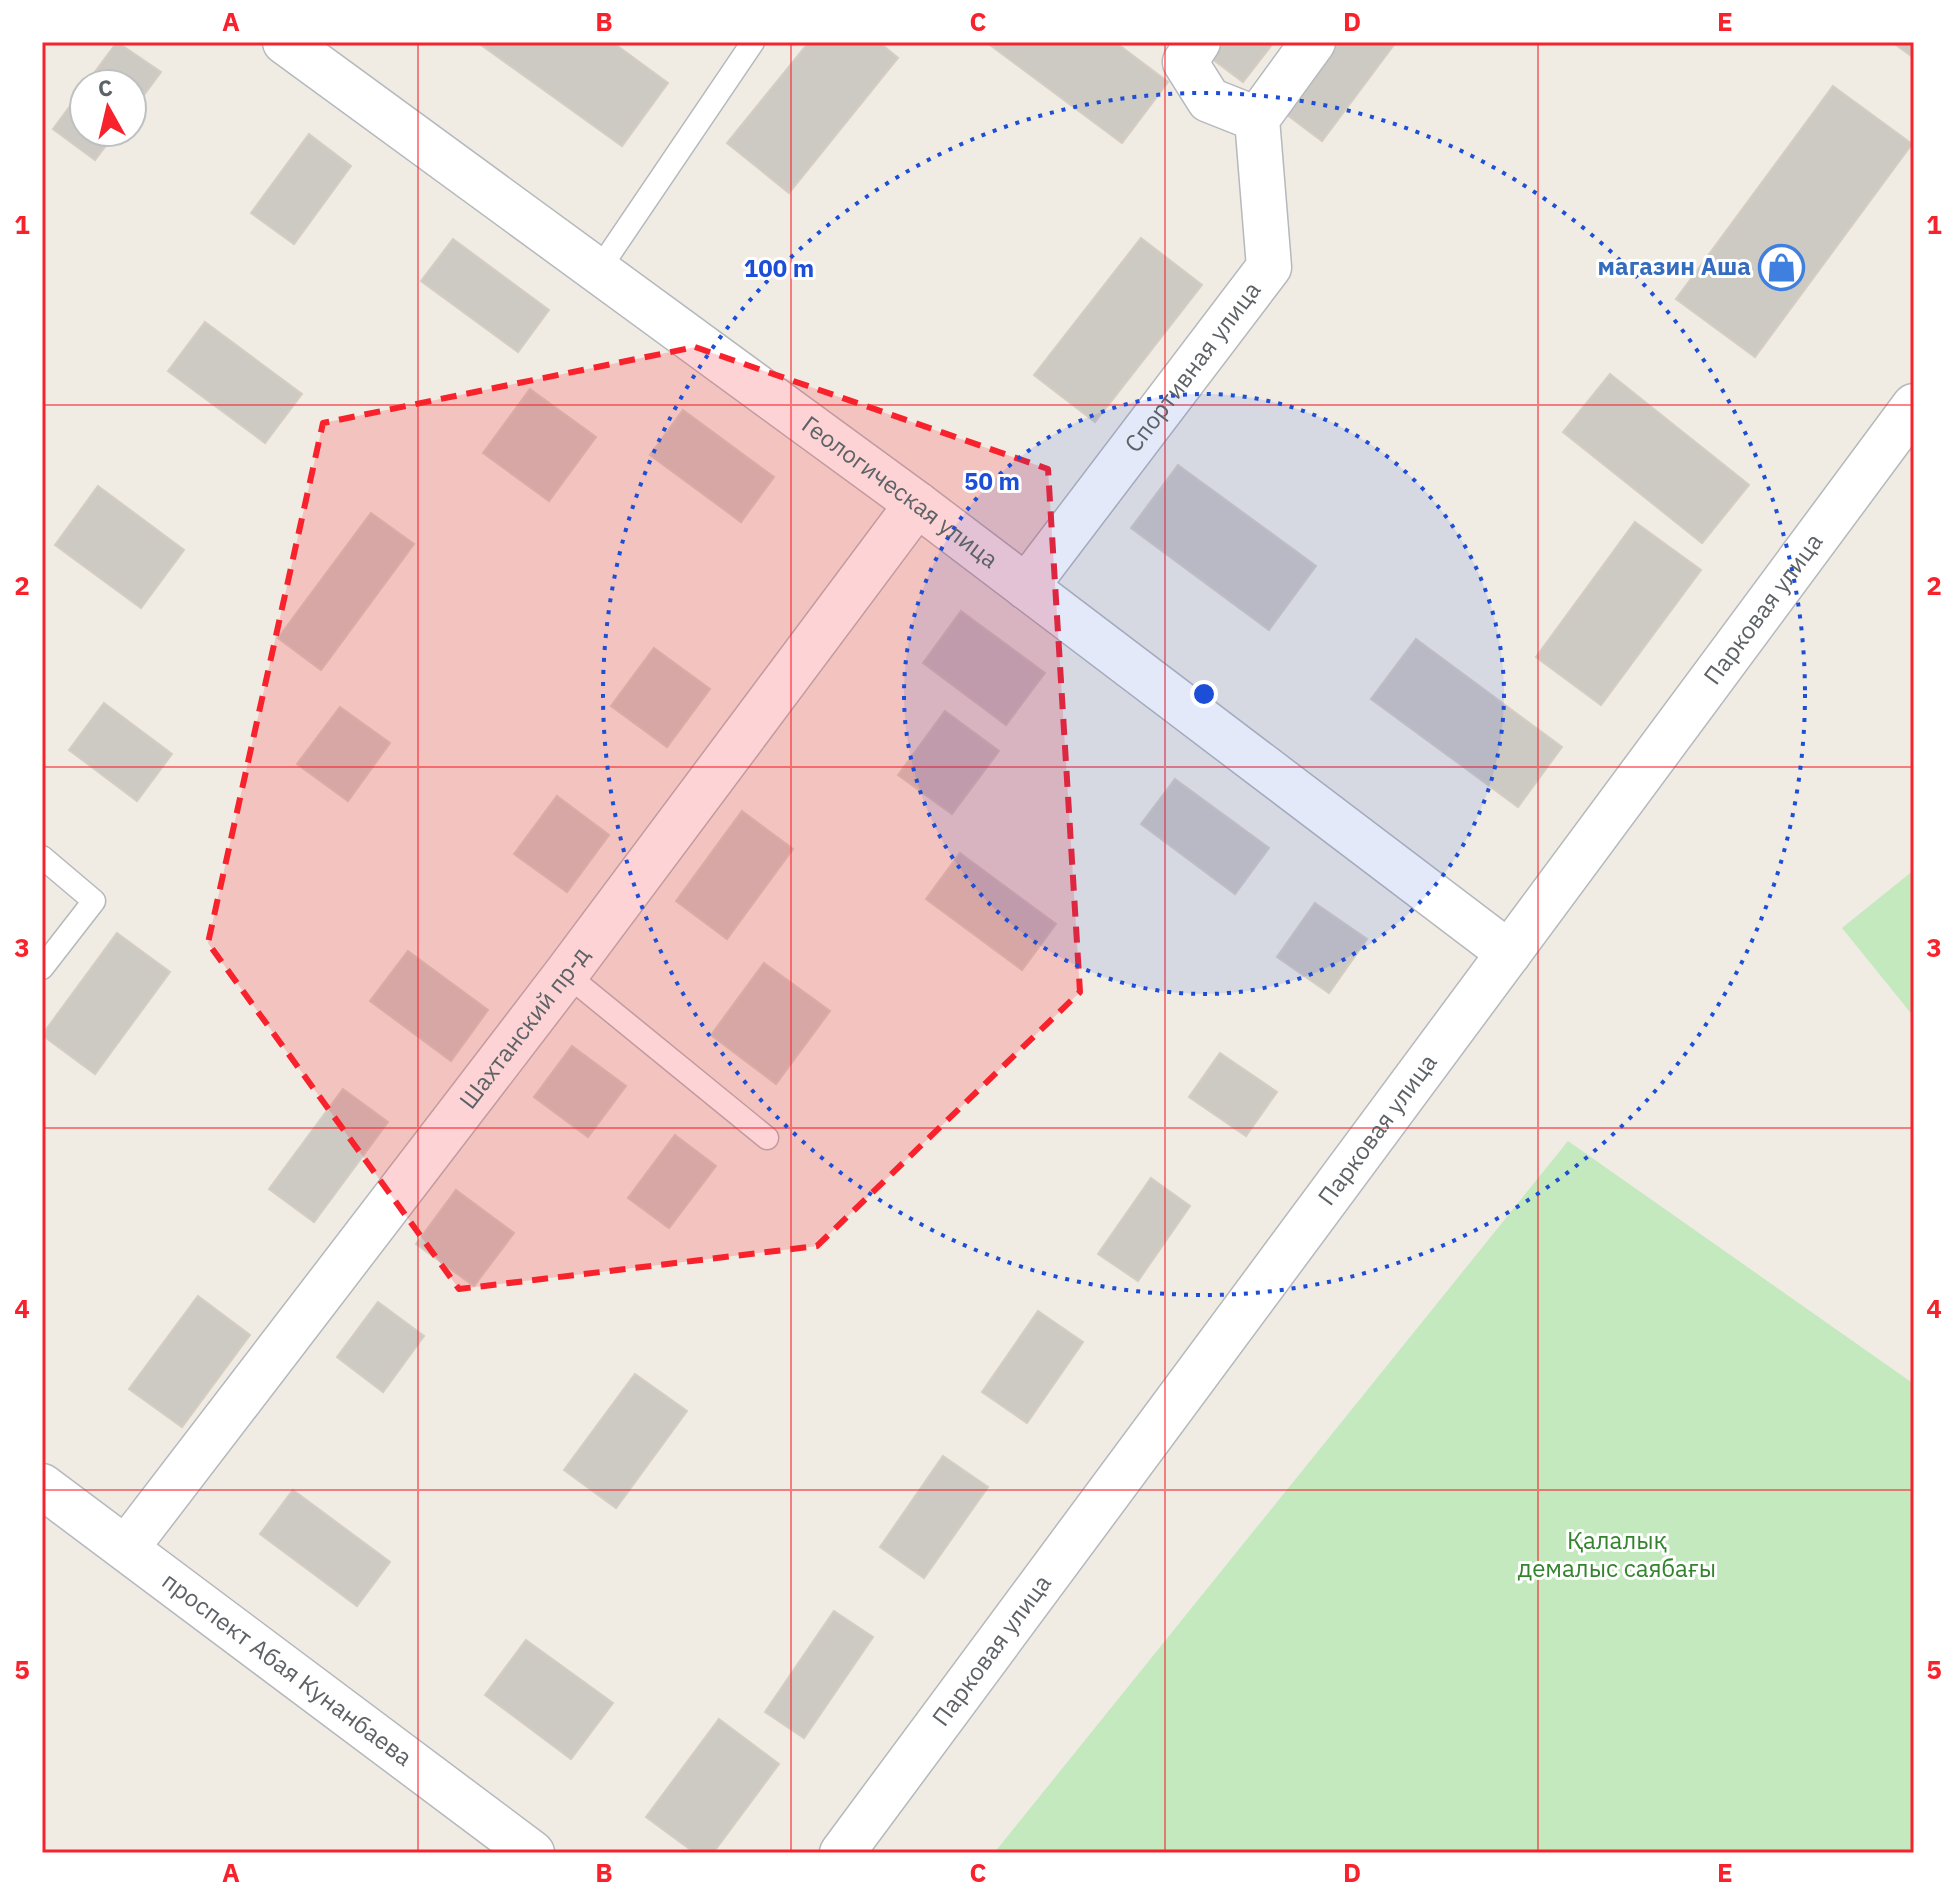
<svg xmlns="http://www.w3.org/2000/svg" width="1956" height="1895" viewBox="0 0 1956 1895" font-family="'IBM Plex Sans',sans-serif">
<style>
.green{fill:#c4e9be}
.building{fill:#cdc9c3;stroke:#d5cdc2;stroke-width:2}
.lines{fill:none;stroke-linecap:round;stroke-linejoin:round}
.service-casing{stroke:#b5b8bc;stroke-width:25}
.minor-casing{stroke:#b5b8bc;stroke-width:47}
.service{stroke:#fff;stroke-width:22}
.minor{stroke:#fff;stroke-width:44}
.marked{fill:#f8222c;fill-opacity:0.2;stroke:#f8222c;stroke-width:6;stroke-dasharray:16 10;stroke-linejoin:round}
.grid{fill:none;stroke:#f8222c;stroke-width:2;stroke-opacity:0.55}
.ring{fill:none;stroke:#1d4ed8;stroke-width:4;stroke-dasharray:4 8}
.labels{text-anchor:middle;stroke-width:6;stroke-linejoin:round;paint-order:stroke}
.shop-label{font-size:24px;font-weight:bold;fill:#366cbe;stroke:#fff;text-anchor:end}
.street-label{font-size:24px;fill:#5c6266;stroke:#fff}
.park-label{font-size:24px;fill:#34842d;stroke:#fff}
.centre{fill:#1d4ed8;stroke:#fff;stroke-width:4}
.ring-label{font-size:24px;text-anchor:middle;font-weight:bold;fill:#1d4ed8;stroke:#fff;stroke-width:6;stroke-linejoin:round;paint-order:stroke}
.neatline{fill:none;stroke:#f8222c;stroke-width:3}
.grid-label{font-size:26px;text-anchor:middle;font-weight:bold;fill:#f8222c}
</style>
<rect width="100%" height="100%" fill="#f0ece4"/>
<g class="green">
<polygon points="1914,870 1914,1017 1842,928"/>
<polygon points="1568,1141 1914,1384 1914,1853 994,1853"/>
</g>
<g class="building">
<polygon points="117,42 161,72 132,111 132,84 86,84"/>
<polygon points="477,42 612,42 668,83 622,146"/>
<polygon points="809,42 879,42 898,58 789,193 727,143"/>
<polygon points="986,42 1115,42 1168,82 1122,143"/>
<polygon points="1217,42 1274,42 1243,82 1207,55"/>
<polygon points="1340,42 1396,42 1322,141 1286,114"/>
<polygon points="1892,42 1914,42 1914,58"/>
<polygon points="1833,86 1912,144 1755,357 1676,299"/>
<polygon points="84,87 84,132 116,132 95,160 53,129"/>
<polygon points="309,134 351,166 294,244 251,213"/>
<polygon points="1141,238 1202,285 1095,422 1034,375"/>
<polygon points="453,239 549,310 518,352 421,281"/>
<polygon points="205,322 302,394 265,443 168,371"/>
<polygon points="1610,374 1749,485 1702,543 1563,432"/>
<polygon points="530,389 596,437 549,501 483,453"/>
<polygon points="683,410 774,477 741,522 650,455"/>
<polygon points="1178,465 1316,566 1269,630 1131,528"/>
<polygon points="98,486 184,550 141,608 55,545"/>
<polygon points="371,513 414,544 321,670 278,638"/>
<polygon points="1635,522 1701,570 1601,705 1536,657"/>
<polygon points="961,611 1045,673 1006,725 923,663"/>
<polygon points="1416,639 1562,747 1518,807 1371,699"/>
<polygon points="654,648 710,689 667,747 611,706"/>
<polygon points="104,703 172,754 137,801 69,750"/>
<polygon points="340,707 390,743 348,801 297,764"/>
<polygon points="945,711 999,751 952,814 898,775"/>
<polygon points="1175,779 1269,848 1235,894 1141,824"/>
<polygon points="557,796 609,835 567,892 514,854"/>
<polygon points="742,811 793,849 727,939 676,901"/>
<polygon points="960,853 1056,924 1022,970 926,899"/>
<polygon points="1315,903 1367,939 1329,993 1277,957"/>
<polygon points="117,933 170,972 95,1074 42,1035"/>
<polygon points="408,951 488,1010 451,1061 370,1001"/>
<polygon points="764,963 830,1011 776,1084 711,1035"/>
<polygon points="572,1046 626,1086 588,1137 534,1097"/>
<polygon points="1220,1053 1277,1092 1246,1136 1189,1097"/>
<polygon points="343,1089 388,1122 314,1222 269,1189"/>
<polygon points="675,1135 716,1166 669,1228 628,1198"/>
<polygon points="1151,1178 1190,1206 1138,1281 1098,1254"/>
<polygon points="456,1190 514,1233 474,1286 416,1244"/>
<polygon points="198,1296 250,1335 182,1427 129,1389"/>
<polygon points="378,1302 424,1336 383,1392 337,1357"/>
<polygon points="1038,1311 1083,1342 1027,1423 982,1392"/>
<polygon points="635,1374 687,1411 616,1508 564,1470"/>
<polygon points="943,1456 988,1487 924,1578 880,1547"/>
<polygon points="293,1490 390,1562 357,1606 260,1534"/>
<polygon points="834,1611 873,1637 804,1738 765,1712"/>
<polygon points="526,1640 613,1703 571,1759 485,1695"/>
<polygon points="719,1719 779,1764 713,1853 695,1853 646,1817"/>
</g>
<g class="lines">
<defs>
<g id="service">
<polyline points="598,271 753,42"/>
<polyline points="42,857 94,901 42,968"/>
<polyline points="566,974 767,1138"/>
</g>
<g id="minor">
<path id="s1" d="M285 42 917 504 1509 953"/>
<polyline points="1198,42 1185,62 1209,100 1257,119"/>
<path id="s2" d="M1026 587 1269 267 1257 119 1313 42"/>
<path id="s3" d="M42 1486 532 1853"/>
<path id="s4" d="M127 1547 566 974 917 504"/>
<path id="s5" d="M842 1853 1914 406"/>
</g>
</defs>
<use href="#service" class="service-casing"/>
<use href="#minor" class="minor-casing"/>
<use href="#service" class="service"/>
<use href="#minor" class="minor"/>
</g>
<path class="marked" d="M695 347 1048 469 1080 992 817 1246 459 1289 208 943 323 423Z"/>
<path class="grid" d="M418 42V1853M791 42V1853M1165 42V1853M1538 42V1853M42 405H1914M42 767H1914M42 1128H1914M42 1490H1914"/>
<circle cx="1204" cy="694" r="300" fill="#1d4ed8" fill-opacity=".12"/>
<g class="ring">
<circle cx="1204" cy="694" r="300"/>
<circle cx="1204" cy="694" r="601"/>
</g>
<defs>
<symbol id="shop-ring" viewBox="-11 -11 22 22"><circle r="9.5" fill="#fff" stroke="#3f7fe0" stroke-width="1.5"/><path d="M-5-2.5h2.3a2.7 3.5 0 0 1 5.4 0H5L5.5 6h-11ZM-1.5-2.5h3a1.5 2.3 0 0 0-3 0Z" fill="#3f7fe0"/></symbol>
</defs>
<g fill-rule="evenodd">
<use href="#shop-ring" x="1756" y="242" width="51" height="51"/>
</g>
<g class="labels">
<g class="shop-label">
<text x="1751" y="275">магазин Аша</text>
</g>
<g class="street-label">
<text dy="8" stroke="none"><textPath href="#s2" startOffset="276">Спортивная улица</textPath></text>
<text dy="8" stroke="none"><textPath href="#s1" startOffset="762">Геологическая улица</textPath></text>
<text dy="8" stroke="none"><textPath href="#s5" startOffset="1548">Парковая улица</textPath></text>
<text dy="8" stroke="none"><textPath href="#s4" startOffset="654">Шахтанский пр-д</textPath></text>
<text dy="8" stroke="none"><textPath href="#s5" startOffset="900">Парковая улица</textPath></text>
<text dy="8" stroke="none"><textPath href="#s5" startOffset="252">Парковая улица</textPath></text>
<text dy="8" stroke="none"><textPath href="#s3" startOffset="306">проспект Абая Кунанбаева</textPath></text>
</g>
<g class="park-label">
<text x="1617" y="1549">Қалалық<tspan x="1617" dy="28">демалыс саябағы</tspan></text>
</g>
</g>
<circle cx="1204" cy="694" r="12" class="centre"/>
<g class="ring-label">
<text x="779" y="277">100 m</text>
<text x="992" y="490">50 m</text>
</g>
<rect width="1956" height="1895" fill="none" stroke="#ffffff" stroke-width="88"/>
<g transform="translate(108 108) rotate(352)"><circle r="38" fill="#ffffff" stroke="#bec0c2" stroke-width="2"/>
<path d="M0-6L14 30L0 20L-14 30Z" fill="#f8222c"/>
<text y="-12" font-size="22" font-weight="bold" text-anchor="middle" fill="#5c6266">С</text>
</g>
<rect x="44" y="44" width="1868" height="1807" class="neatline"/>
<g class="grid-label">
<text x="231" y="31">A</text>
<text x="604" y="31">B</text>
<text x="978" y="31">C</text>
<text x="1352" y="31">D</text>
<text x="1725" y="31">E</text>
<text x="22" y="234">1</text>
<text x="1934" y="234">1</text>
<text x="22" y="595">2</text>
<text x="1934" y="595">2</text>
<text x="22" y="957">3</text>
<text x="1934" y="957">3</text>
<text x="22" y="1318">4</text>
<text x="1934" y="1318">4</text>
<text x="22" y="1679">5</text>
<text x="1934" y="1679">5</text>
<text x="231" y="1882">A</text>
<text x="604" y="1882">B</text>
<text x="978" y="1882">C</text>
<text x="1352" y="1882">D</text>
<text x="1725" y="1882">E</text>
</g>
</svg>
